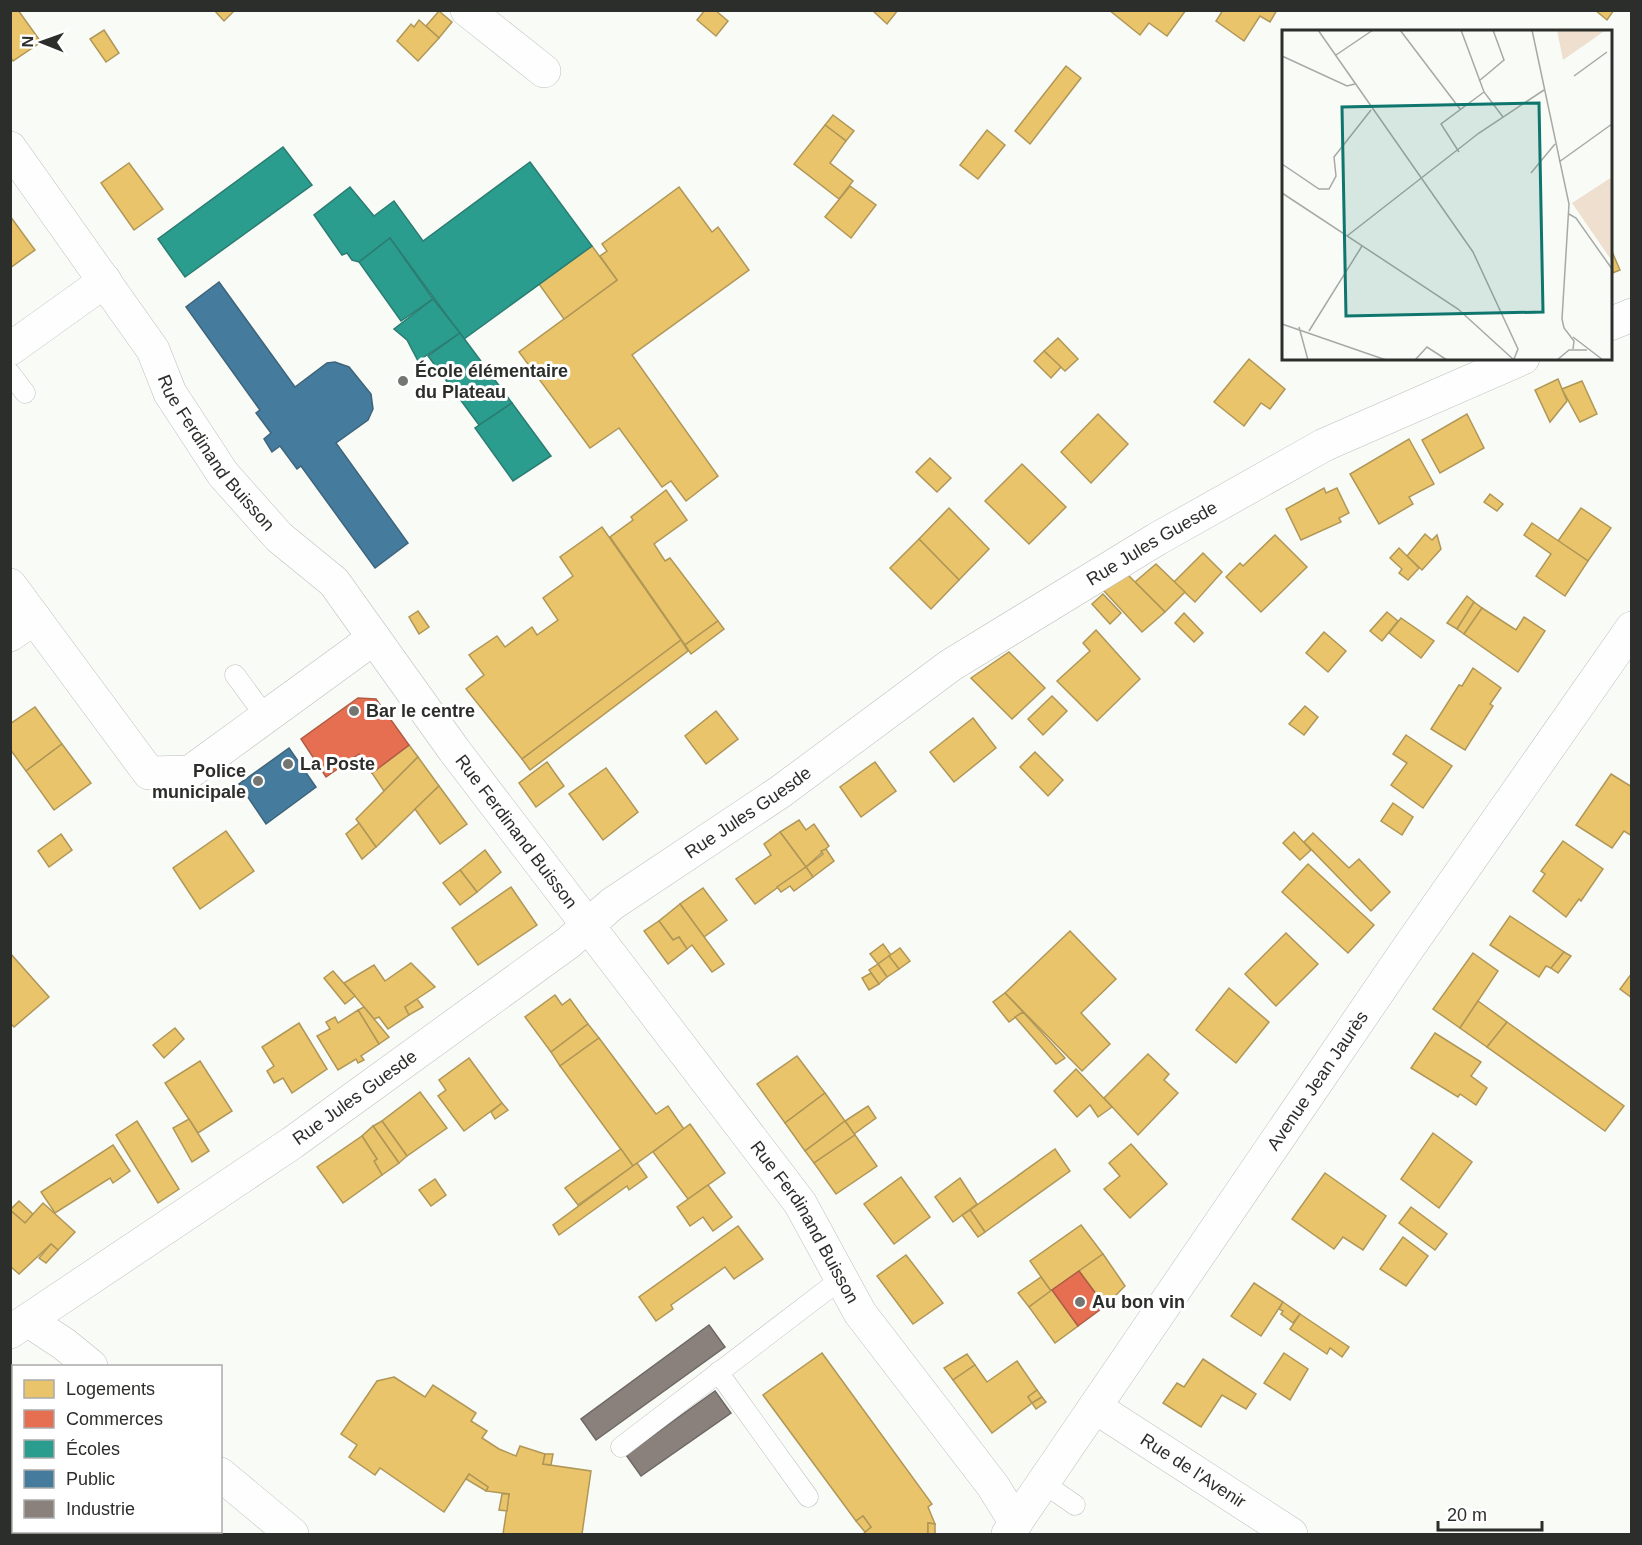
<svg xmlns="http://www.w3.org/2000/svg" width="1642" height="1545" viewBox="0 0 1642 1545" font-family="Arial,sans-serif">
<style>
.homes{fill:#e9c46a;stroke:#b09757;stroke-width:1.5}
.shops{fill:#e76f51;stroke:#af5c46;stroke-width:1.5}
.schools{fill:#2a9d8f;stroke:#2b7c71;stroke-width:1.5}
.public{fill:#457b9d;stroke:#3e647b;stroke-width:1.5}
.industry{fill:#8a817c;stroke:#6e6864;stroke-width:1.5}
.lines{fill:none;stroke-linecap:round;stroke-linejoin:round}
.lane-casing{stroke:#bebfbd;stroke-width:21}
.street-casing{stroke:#bebfbd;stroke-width:34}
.secondary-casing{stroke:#bebfbd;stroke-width:34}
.lane{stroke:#fefefe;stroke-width:20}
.street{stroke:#fefefe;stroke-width:33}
.secondary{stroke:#fefefe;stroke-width:33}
.poi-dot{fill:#747672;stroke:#fff;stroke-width:2}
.labels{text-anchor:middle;stroke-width:6;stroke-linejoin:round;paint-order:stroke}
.poi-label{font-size:18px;font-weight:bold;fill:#2c2e2b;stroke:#fff;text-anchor:start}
.street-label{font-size:18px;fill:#2c2e2b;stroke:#fff}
.inset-road{fill:none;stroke:#a7a9a5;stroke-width:1.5}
.view{fill:#0f766e;fill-opacity:0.15;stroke:#0f766e;stroke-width:3}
.inset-edge{fill:none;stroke:#2c2e2b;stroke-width:3}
</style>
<rect width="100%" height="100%" fill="#f9fbf7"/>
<g class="homes">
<polygon points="10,10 18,10 41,42 13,61 10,57"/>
<polygon points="214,10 235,10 224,21"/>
<polygon points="705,10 715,10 728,21 716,36 697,20"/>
<polygon points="872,10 898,10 887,24"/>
<polygon points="1109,10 1186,10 1167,36 1149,23 1140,35"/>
<polygon points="1223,10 1277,10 1270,22 1260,16 1244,41 1216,21"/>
<polygon points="1595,10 1614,10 1607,20"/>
<polygon points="439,11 452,22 439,38 426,26"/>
<polygon points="419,20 439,38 418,61 397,41 411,24 414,27"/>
<polygon points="104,30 119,53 106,62 90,39"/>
<polygon points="1066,66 1081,78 1030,144 1015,131"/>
<polygon points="833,115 854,131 846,141 825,125"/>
<polygon points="825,125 846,141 830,163 853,181 839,199 794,164"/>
<polygon points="987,130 1005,145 978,179 960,165"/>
<polygon points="129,163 163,209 134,230 101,183"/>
<polygon points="850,186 876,205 851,238 825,217"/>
<polygon points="679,187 712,232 718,227 749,270 632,355 718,476 686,501 671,481 662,487 619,428 590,448 519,352 617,280 600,256 607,251 602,244"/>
<polygon points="10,216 35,250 10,268"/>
<polygon points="592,246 617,280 564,319 539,284"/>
<polygon points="1610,247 1620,270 1610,274"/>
<polygon points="1058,338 1078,359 1065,371 1044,351"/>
<polygon points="1044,351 1061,367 1051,378 1034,361"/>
<polygon points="1249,359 1285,389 1270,409 1261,403 1244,426 1214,402"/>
<polygon points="1558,379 1567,401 1550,422 1535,390"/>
<polygon points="1582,381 1597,414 1580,422 1562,389"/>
<polygon points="1098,414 1128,444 1091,483 1061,452"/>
<polygon points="1467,414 1484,448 1440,473 1422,440"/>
<polygon points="1409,439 1434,484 1409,497 1413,504 1379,524 1350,474"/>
<polygon points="930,458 951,478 937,492 916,472"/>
<polygon points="1022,464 1066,507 1029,544 985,501"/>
<polygon points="1324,488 1326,493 1337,488 1349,513 1339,518 1341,522 1301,540 1286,509"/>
<polygon points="666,490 687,520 654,544 665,561 670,558 718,621 685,645 610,537 633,520 631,517"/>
<polygon points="1490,494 1503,504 1497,511 1484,502"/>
<polygon points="949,508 989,549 959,580 919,539"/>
<polygon points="1581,508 1611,528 1588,561 1558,541"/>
<polygon points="1532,523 1588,561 1565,596 1536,576 1551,554 1524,535"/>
<polygon points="602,527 681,640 522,759 466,689 484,675 469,655 497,636 505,647 532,627 537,635 558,620 543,598 573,576 560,557"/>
<polygon points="1425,534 1432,540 1437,535 1441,549 1422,570 1407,556"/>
<polygon points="1275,535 1307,567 1261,612 1226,577 1240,563 1243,566"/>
<polygon points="919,539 959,580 931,609 890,568"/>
<polygon points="1399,548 1419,568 1408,580 1399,573 1402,569 1390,558"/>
<polygon points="1203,553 1222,572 1195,602 1174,582"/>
<polygon points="1156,564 1185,592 1165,612 1135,582"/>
<polygon points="1127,574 1165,612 1142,632 1103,590"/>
<polygon points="1103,594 1121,613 1110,624 1092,604"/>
<polygon points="1467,596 1474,602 1457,629 1447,623"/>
<polygon points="1474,602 1482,608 1464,634 1457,629"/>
<polygon points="1482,608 1516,630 1524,617 1545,631 1518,672 1464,634"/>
<polygon points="418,611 429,627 419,634 409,617"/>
<polygon points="1387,612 1398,621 1382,641 1370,631"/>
<polygon points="1184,613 1203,633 1194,642 1175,623"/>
<polygon points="1401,618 1434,641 1421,658 1389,633"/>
<polygon points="718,621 724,629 691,654 685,645"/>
<polygon points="1096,630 1140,679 1097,721 1057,681 1090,651 1083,643"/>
<polygon points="1324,632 1346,651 1328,672 1306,653"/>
<polygon points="681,640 688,651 530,770 522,759"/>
<polygon points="1009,652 1045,688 1012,719 971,678"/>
<polygon points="1473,668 1501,688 1490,704 1493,706 1465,750 1431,729 1459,685 1462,686"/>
<polygon points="1052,696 1067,711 1043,735 1028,719"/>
<polygon points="1305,706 1318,717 1304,735 1289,724"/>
<polygon points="35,707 62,744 26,771 10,749 10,724"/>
<polygon points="716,711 738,739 706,764 685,736"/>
<polygon points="973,718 996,748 954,782 930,752"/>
<polygon points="1406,735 1452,766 1423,808 1391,785 1407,763 1393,754"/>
<polygon points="62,744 91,783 54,810 26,771"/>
<polygon points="409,745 418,757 384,791 372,773"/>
<polygon points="1035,752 1063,780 1048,796 1020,767"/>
<polygon points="418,757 439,786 376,847 356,819"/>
<polygon points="547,762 564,786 536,807 519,783"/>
<polygon points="875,762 896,791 861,817 840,787"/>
<polygon points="606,768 638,812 603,840 569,794"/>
<polygon points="1611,774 1632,787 1632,836 1624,831 1612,848 1576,825"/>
<polygon points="439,786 467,824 440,844 415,809"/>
<polygon points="1393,803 1413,817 1402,835 1381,821"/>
<polygon points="799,820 806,830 814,824 829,846 806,867 780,832"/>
<polygon points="359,823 376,847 362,859 346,834"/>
<polygon points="226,831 254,871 200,909 173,868"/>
<polygon points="780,832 806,867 755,904 736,879 771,855 764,844"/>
<polygon points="1294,832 1311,850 1300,860 1283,843"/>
<polygon points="1313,833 1349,868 1359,859 1390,892 1371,911 1304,842"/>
<polygon points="61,834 72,850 49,867 38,851"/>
<polygon points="1563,841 1603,869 1581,901 1579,899 1566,917 1533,891 1545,874 1541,871"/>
<polygon points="826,849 834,861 813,877 806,867 823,854 821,851"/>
<polygon points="485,850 501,872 477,892 460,870"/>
<polygon points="1308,864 1374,925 1348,953 1282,892"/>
<polygon points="806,867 813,877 794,891 790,886 781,892 777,887"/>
<polygon points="460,870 477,892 460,905 443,883"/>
<polygon points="511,887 537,925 478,965 452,928"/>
<polygon points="703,888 727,920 704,937 680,904"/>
<polygon points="680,904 724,964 712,972 692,945 687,949 679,937 673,940 659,921"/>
<polygon points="1510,916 1564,952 1551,968 1546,966 1539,977 1490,945"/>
<polygon points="659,921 673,940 679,937 687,949 668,964 644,931"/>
<polygon points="1070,931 1116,979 1081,1013 1110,1044 1082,1071 1005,993"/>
<polygon points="1286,933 1318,964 1276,1006 1245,974"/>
<polygon points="883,944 891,955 878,964 870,954"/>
<polygon points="900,948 910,961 899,969 889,956"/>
<polygon points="1564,952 1571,956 1558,973 1551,968"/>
<polygon points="10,953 49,997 14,1027 10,1023"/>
<polygon points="1473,953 1498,971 1460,1028 1433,1009"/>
<polygon points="889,956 899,969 887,977 878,964"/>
<polygon points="411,963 435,987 405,1007 409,1015 388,1029 379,1017 374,1019 344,983 374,965 385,981"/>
<polygon points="878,964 887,977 879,984 869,970"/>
<polygon points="333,971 355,996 345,1004 324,978"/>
<polygon points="871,973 879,984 869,990 862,978"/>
<polygon points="1632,973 1632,998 1620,989"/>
<polygon points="1229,988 1269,1022 1236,1063 1196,1030"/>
<polygon points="1005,993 1023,1012 1009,1022 993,1002"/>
<polygon points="555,995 562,1005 570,999 588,1024 551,1052 525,1017"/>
<polygon points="417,999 423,1007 409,1015 405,1007"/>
<polygon points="1478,1001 1507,1022 1487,1047 1460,1028"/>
<polygon points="364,1007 389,1037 379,1044 358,1010"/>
<polygon points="358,1010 379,1044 361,1056 364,1060 358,1063 356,1059 338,1070 317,1036 330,1029 326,1022 335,1017 338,1023"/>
<polygon points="1023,1012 1065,1058 1056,1064 1015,1017"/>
<polygon points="1507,1022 1624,1106 1605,1131 1487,1047"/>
<polygon points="299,1023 327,1069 292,1093 283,1078 274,1083 267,1071 274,1066 262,1047"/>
<polygon points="588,1024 599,1038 560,1066 551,1052"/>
<polygon points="175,1028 184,1039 164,1058 153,1045"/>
<polygon points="1435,1033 1481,1062 1471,1076 1487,1088 1476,1105 1460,1094 1458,1097 1411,1068"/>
<polygon points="599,1038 656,1114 668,1106 684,1129 633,1166 560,1066"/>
<polygon points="1148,1054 1169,1074 1164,1080 1178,1093 1138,1135 1104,1098"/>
<polygon points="797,1056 825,1093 785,1123 757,1084"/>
<polygon points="469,1058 502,1103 464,1131 438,1096 446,1090 439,1080"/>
<polygon points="200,1061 232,1111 198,1133 165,1083"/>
<polygon points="1076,1069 1112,1107 1098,1117 1090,1105 1077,1117 1054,1091"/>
<polygon points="420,1092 447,1128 407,1156 382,1121"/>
<polygon points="825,1093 845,1121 805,1151 785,1123"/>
<polygon points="502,1103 508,1110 495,1119 491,1112"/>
<polygon points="868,1106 876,1118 854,1134 845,1121"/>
<polygon points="189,1119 209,1151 192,1162 173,1128"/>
<polygon points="137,1121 179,1189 158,1203 116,1135"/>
<polygon points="382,1121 407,1156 399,1163 373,1126"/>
<polygon points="845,1121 855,1135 814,1163 805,1151"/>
<polygon points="690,1124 725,1173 688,1199 653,1152"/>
<polygon points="373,1126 399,1163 382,1175 374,1161 377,1159 362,1136"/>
<polygon points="1433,1133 1472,1162 1439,1208 1401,1179"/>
<polygon points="855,1135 877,1166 836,1194 814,1163"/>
<polygon points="362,1136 377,1159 374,1161 382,1175 343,1203 317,1167"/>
<polygon points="1131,1144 1167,1184 1130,1218 1104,1189 1120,1176 1109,1163"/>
<polygon points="113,1145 130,1171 113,1183 110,1178 55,1213 41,1192"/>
<polygon points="621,1149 633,1166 578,1205 565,1188"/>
<polygon points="1055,1149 1070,1171 985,1232 970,1210"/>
<polygon points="637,1163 647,1177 629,1190 627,1186 559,1235 553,1225"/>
<polygon points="1325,1173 1386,1216 1363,1250 1343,1237 1334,1249 1292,1219"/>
<polygon points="901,1177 930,1217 894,1244 864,1204"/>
<polygon points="960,1178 977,1204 953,1222 935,1197"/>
<polygon points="435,1179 446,1195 431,1206 419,1190"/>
<polygon points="708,1185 732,1217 713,1231 703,1217 690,1226 677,1207"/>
<polygon points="19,1201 33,1214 25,1223 10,1210"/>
<polygon points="43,1203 75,1232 58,1250 51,1244 19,1274 10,1266 10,1210 25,1223"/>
<polygon points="1411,1207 1447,1234 1435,1250 1399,1223"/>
<polygon points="970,1210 985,1232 978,1237 962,1215"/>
<polygon points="1081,1225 1103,1254 1051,1291 1030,1261"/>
<polygon points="738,1226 763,1259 734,1279 725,1267 671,1305 673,1309 656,1321 639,1297"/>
<polygon points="1403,1237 1428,1256 1406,1286 1380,1269"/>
<polygon points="51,1244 58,1250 46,1263 39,1258"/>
<polygon points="1103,1254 1125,1286 1105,1306 1079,1271"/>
<polygon points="906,1255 943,1303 913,1324 877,1276"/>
<polygon points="1041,1277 1051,1291 1029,1307 1018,1293"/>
<polygon points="1254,1283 1283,1302 1261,1336 1231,1316"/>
<polygon points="1052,1290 1078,1326 1055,1343 1029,1307"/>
<polygon points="1283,1302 1300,1314 1293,1323 1281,1314 1283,1311 1279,1309"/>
<polygon points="1300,1314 1349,1347 1342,1357 1330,1348 1327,1354 1290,1329"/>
<polygon points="822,1353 932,1504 928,1507 935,1524 928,1523 928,1534 863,1534 871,1527 863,1516 856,1521 763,1395"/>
<polygon points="1284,1353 1308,1369 1290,1400 1264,1383"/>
<polygon points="967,1354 975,1365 953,1380 944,1368"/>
<polygon points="1203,1359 1256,1394 1246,1409 1222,1395 1201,1427 1163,1403 1177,1383 1184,1387"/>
<polygon points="1017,1361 1037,1390 1028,1397 1032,1403 992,1433 953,1380 975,1365 987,1382"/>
<polygon points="394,1377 425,1397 433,1385 476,1413 471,1421 487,1431 482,1438 499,1449 516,1456 520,1446 545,1454 543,1464 591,1471 582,1534 503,1534 509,1494 486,1491 488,1487 469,1474 444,1512 380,1468 375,1475 349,1457 357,1445 341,1434 377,1381"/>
<polygon points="1037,1390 1042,1397 1032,1403 1028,1397"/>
<polygon points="1042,1397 1046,1402 1036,1409 1032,1403"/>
<polygon points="545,1454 553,1454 551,1465 543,1464"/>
<polygon points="469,1474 488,1487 486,1491 466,1479"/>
<polygon points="502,1494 509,1494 507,1511 499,1510"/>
<polygon points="863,1516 871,1527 865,1532 856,1521"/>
<polygon points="928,1523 935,1524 935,1534 928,1534"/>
</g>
<g class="shops">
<polygon points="358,698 376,699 409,745 372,773 359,754 326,777 301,739"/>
<polygon points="1079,1271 1105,1306 1078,1326 1052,1290"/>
</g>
<g class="schools">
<polygon points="283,147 312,185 185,277 158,239"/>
<polygon points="530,162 592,246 464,339 390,238 359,262 352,260 347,253 342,255 314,215 350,187 374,216 394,201 423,241"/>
<polygon points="390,238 433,299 401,321 359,262"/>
<polygon points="433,299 460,333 418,361 407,340 394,329"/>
<polygon points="460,333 512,403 479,425 428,356"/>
<polygon points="512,403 551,456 513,481 475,428"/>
<polygon points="10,1425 14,1427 14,1449 10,1451"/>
</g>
<g class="public">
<polygon points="219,282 295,387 327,363 335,362 349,367 371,394 373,409 368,420 336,443 408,543 375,568 301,466 297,469 280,446 272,452 264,439 271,433 256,413 260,410 186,307"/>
<polygon points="289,748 316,787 266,824 239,784"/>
</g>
<g class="industry">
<polygon points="709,1325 725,1347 596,1440 581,1419"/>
<polygon points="715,1391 731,1413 641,1476 626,1455"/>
</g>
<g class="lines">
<defs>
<g id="lane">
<polyline points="10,373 25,393"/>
<polyline points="235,675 266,717"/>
<polyline points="718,1372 808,1497"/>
<polyline points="621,1447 841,1279"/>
<polyline points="1043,1483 1075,1505"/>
<polyline points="119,1532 122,1534"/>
</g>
<g id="street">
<polyline points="467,10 544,71"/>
<path id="s1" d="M10 148 153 350 170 393 223 474 279 537 334 582 454 750 800 1203 860 1313 993 1486 1016 1523"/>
<polyline points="1610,324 1632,315"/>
<polyline points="10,349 105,281"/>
<polyline points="10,585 149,773 190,772 374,638"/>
<polyline points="10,635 34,618"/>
<polyline points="29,1321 64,1344 91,1366"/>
<path id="s2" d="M10 1332 292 1143 568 943 612 904 780 792 951 665 1157 539 1324 445 1523 358"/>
<path id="s3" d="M1095 1407 1291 1534"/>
<polyline points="220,1474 292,1534"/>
</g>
<g id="secondary">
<path id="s4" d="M1008 1534 1404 954 1632 628"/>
</g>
</defs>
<use href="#lane" class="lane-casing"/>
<use href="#street" class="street-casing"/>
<use href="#secondary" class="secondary-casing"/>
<use href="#lane" class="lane"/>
<use href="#street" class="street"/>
<use href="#secondary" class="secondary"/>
</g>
<g class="poi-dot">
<circle cx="403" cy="381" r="6"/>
<circle cx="354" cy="711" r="6"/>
<circle cx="288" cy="764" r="6"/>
<circle cx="258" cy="781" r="6"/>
<circle cx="1080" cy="1302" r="6"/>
</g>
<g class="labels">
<g class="poi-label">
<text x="415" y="377">École élémentaire<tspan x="415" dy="21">du Plateau</tspan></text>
<text x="366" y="717">Bar le centre</text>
<text x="300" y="770">La Poste</text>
<text x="246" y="777" text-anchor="end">Police<tspan x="246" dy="21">municipale</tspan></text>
<text x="1092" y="1308">Au bon vin</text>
</g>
<g class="street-label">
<text dy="6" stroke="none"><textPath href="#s1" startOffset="369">Rue Ferdinand Buisson</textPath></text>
<text dy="6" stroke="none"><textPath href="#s2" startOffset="1389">Rue Jules Guesde</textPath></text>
<text dy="6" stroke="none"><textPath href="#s2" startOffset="903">Rue Jules Guesde</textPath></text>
<text dy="6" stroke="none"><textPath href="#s1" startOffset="855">Rue Ferdinand Buisson</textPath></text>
<text dy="6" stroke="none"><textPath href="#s4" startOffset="549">Avenue Jean Jaurès</textPath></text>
<text dy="6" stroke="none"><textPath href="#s2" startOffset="417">Rue Jules Guesde</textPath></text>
<text dy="6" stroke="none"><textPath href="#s1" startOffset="1341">Rue Ferdinand Buisson</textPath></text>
<text dy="6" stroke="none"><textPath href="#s3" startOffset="117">Rue de l'Avenir</textPath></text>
</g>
</g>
<g transform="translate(1282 30)">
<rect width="330" height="330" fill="#f9fbf7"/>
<path d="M275 0H324L281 30ZM330 147V231L290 173Z" fill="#eedfcf"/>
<path class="inset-road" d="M36 0 191 222 236 319 232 329M118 0 178 79M179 0 202 62 221 87M250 0 287 174 280 289 282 298 292 311 291 319M54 25 91 0M0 26 65 56 73 54M292 46 325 22M197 51 222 30 211 0M177 122 159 94 202 62M277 132 330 94M0 134 37 159H47L54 146 52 127 89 80M249 143 273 114M0 163 176 279 232 330M287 184 294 188 330 239M65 206 197 103 262 60M0 294 104 330M17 297 26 330M27 301 80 216M291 307 321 330M133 330 145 317 165 330M275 330 287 320H305"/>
<path class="view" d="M257 73 261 282 64 286 60 77Z"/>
<rect width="330" height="330" class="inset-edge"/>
</g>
<rect width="1642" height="1545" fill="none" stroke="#2c2e2b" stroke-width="24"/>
<rect x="12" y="1365" width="210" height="168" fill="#ffffff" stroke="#ababaa" stroke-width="1.5"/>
<rect x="24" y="1380" width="30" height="18" fill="#e9c46a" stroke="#ababaa" stroke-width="1.5"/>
<text x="66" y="1395" font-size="18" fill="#2c2e2b">Logements</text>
<rect x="24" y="1410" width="30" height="18" fill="#e76f51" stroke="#ababaa" stroke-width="1.5"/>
<text x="66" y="1425" font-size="18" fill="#2c2e2b">Commerces</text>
<rect x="24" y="1440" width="30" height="18" fill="#2a9d8f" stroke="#ababaa" stroke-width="1.5"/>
<text x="66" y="1455" font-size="18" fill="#2c2e2b">Écoles</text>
<rect x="24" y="1470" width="30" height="18" fill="#457b9d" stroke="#ababaa" stroke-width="1.5"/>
<text x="66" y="1485" font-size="18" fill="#2c2e2b">Public</text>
<rect x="24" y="1500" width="30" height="18" fill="#8a817c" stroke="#ababaa" stroke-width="1.5"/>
<text x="66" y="1515" font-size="18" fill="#2c2e2b">Industrie</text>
<g transform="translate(42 42) rotate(271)" stroke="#ffffff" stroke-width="4.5" paint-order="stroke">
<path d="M0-4.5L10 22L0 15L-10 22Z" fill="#2c2e2b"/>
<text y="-9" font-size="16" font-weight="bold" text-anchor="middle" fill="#2c2e2b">N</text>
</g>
<path d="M1438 1521v9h104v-9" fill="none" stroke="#2c2e2b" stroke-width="3"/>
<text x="1447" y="1521" font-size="18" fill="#2c2e2b" stroke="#ffffff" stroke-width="4.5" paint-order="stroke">20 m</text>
</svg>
